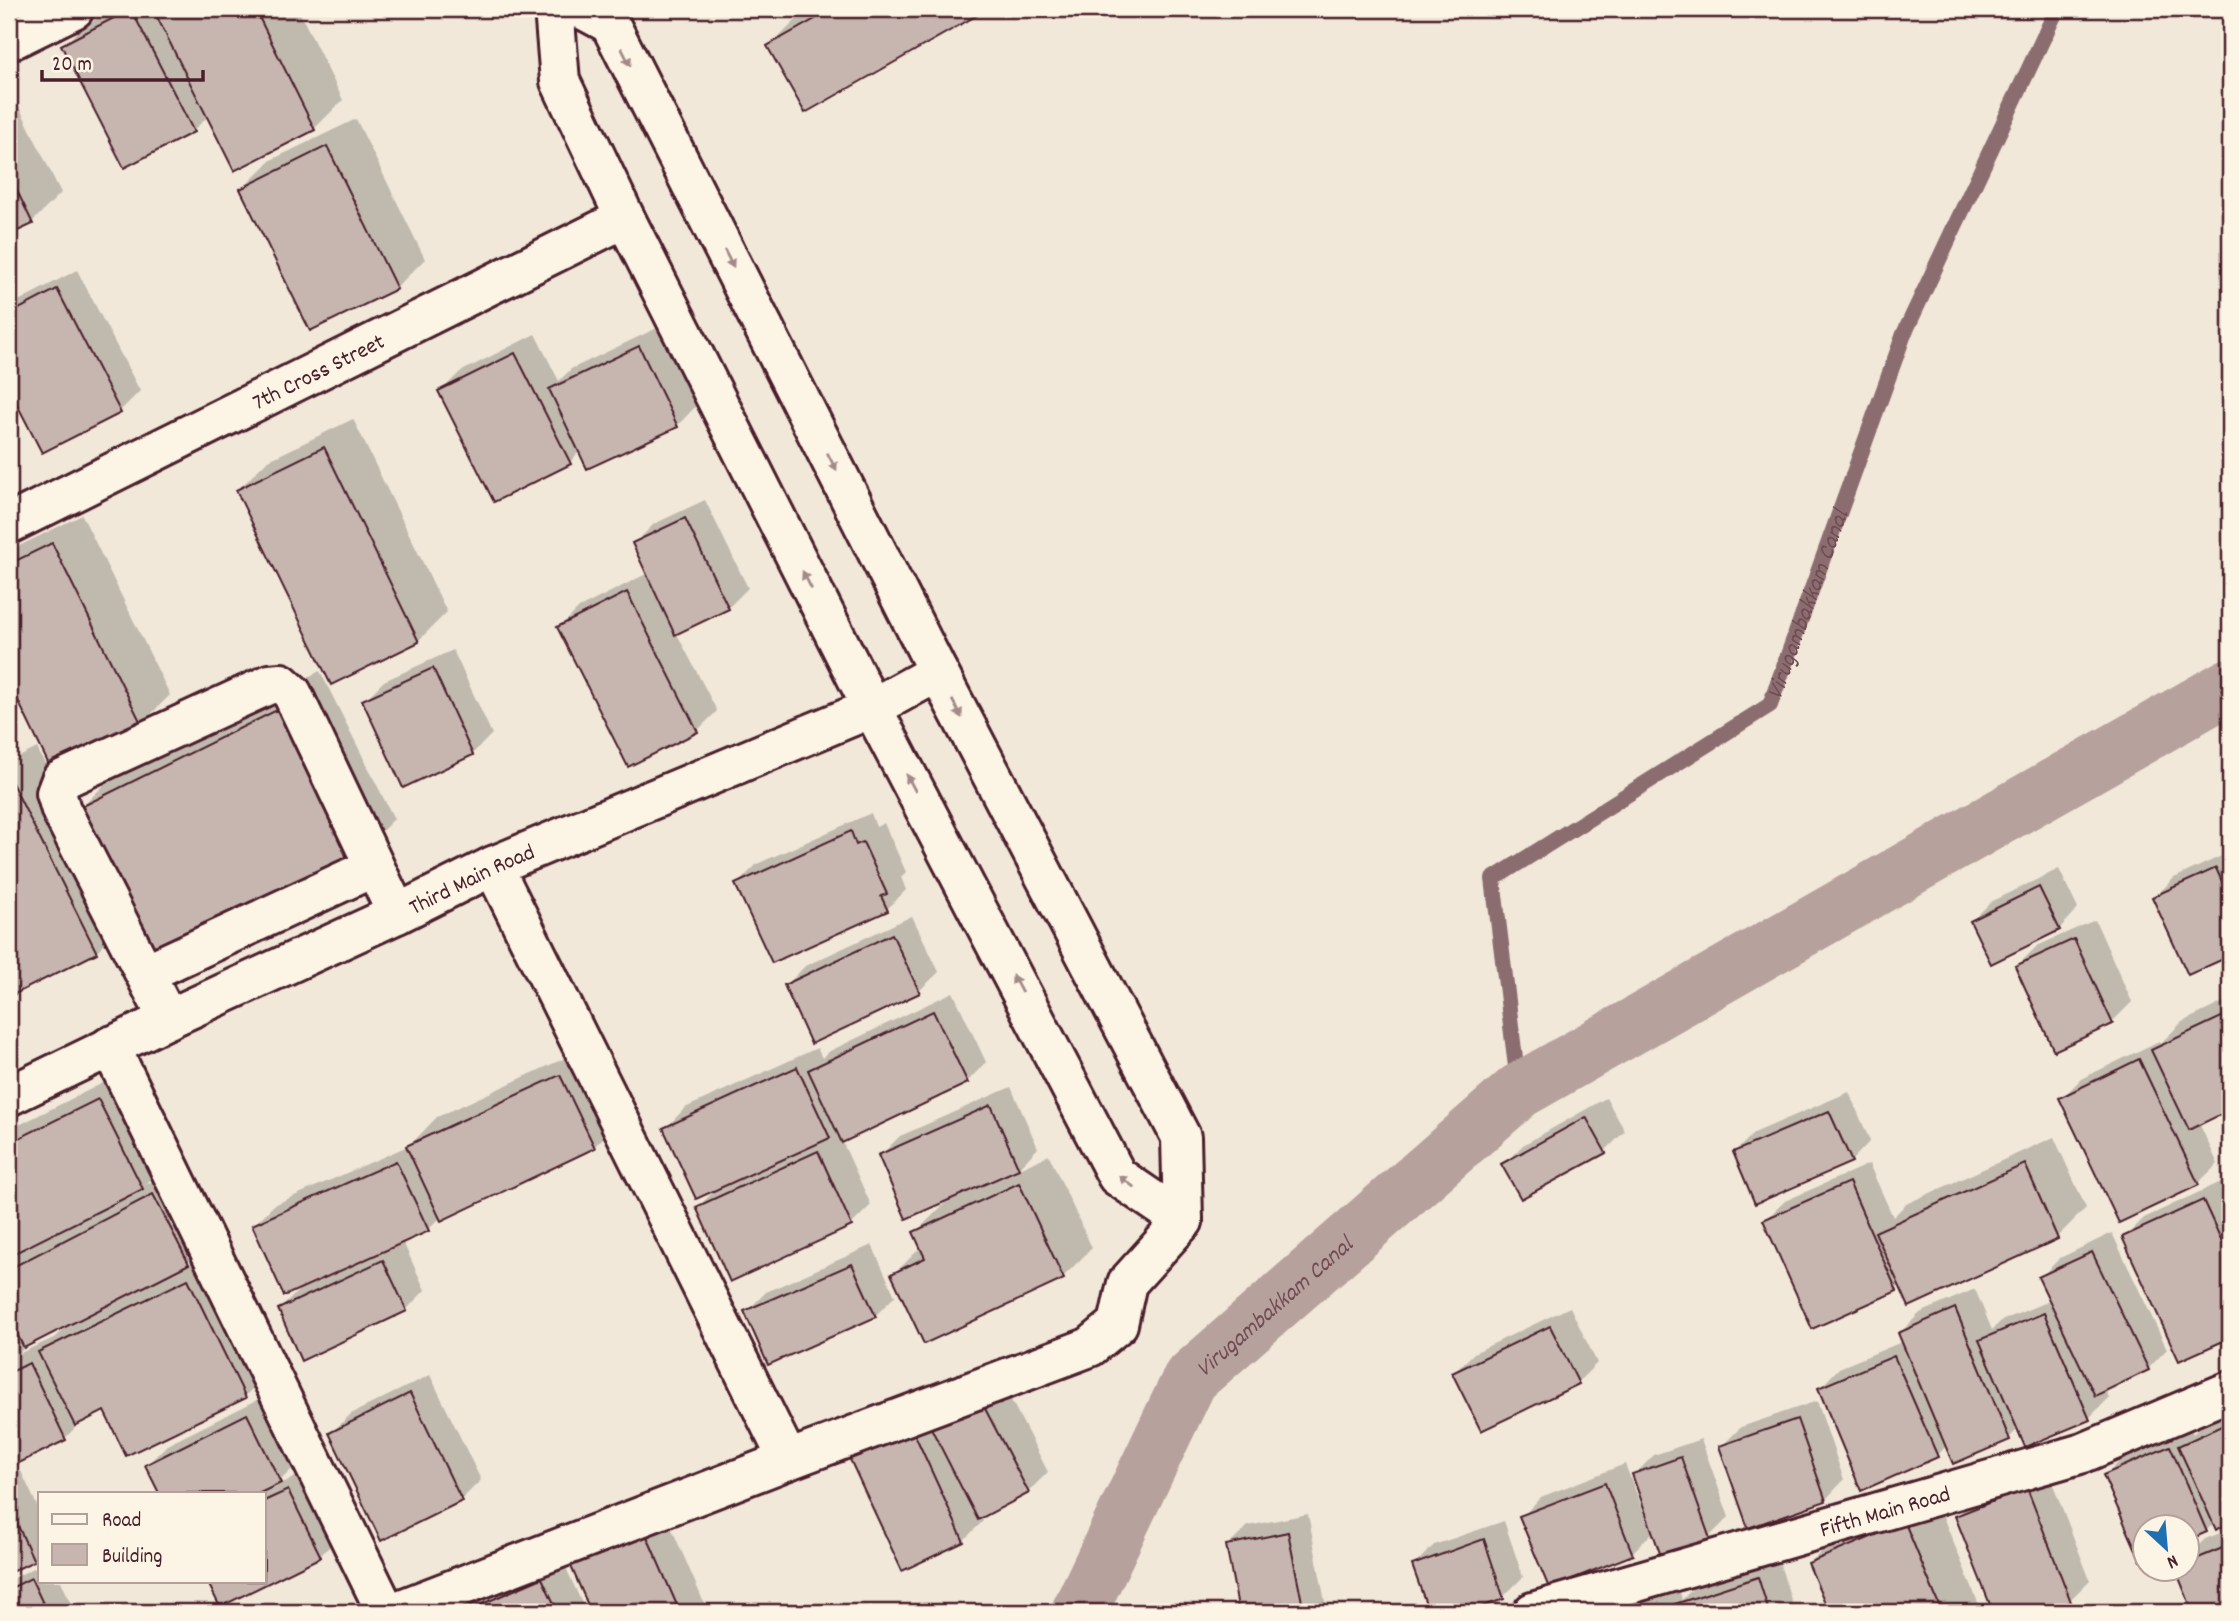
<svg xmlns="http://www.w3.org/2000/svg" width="2239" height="1621" viewBox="0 0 2239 1621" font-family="Dekko,sans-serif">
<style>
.shadow{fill:#0003;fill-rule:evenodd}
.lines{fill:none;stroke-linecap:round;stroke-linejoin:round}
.stream{stroke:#8b6d6f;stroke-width:16}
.canal{stroke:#b6a19c;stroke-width:56}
.building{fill:#c7b6af;stroke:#4a1f2b;stroke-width:2}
.minor-casing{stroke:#4a1f2b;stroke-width:44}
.minor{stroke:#fcf5e5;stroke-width:38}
.oneway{fill:#a38a88}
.labels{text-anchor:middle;stroke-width:7;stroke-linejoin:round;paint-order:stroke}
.street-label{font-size:23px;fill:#4a1f2b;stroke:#fcf5e5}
.water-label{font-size:24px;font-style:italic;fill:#704c53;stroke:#fcf5e5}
</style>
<rect width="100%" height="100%" fill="#f1e8da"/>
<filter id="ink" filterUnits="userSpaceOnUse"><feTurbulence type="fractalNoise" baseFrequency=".0143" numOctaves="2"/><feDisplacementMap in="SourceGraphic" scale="14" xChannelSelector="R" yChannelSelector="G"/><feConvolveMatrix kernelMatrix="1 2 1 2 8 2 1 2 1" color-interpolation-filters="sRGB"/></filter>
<g filter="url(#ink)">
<g class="shadow">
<polygon points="116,9 298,9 343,100 314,129 209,115 193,131 63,46 83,26"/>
<polygon points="814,9 985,9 805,110 769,47 798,18"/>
<polygon points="9,86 61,193 32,222 9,234"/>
<polygon points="356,119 425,259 396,288 242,189 271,160"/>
<polygon points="77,270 140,391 120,411 43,451 9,385 9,306"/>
<polygon points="659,327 696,406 677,426 580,451 570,462 440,392 460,372 535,334 559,381 571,369"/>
<polygon points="353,419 447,612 418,641 238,490 267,461"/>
<polygon points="705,500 748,588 728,608 676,632 717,711 697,731 559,628 579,608 648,573 634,544 654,524"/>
<polygon points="82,515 170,695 141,724 52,767 9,678 9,551"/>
<polygon points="453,650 492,734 472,754 364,701 384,681"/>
<polygon points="320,671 394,819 357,856 80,809 117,772"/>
<polygon points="37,748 125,923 96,952 9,995 9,762"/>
<polygon points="871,813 876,827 884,823 906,872 901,877 906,890 887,909 737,884 757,864"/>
<polygon points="2230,852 2230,954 2189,973 2154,898 2174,878"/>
<polygon points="2059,869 2078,909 2059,929 1972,921 1992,901"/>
<polygon points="912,916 939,972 919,991 786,986 805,966"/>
<polygon points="2095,920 2132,1002 2112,1022 2017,966 2037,946"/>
<polygon points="953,992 986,1062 967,1082 842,1141 871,1205 851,1225 698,1207 716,1189 666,1128 685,1108 817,1048 822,1058 830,1051"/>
<polygon points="2230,999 2230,1108 2199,1123 2218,1164 2198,1183 2120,1221 2061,1099 2081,1079 2159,1041 2160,1044 2182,1022"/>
<polygon points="589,1047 623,1118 594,1147 441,1217 428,1230 403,1242 425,1290 406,1310 280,1309 303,1286 254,1225 274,1205 410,1145 437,1117"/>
<path d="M127 1071 171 1159 145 1185 183 1166 217 1233 183 1267 217 1251 274 1367 245 1396 105 1409 84 1419 65 1438 9 1466V1259L10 1261 23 1247 9 1254V1130ZM69 1324 56 1337 18 1354 29 1343Z"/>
<polygon points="1011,1087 1038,1148 1017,1170 1049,1155 1092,1248 1063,1277 893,1275 922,1246 916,1232 950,1198 880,1156 900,1136"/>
<polygon points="1849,1092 1870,1141 1851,1161 1735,1152 1754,1133"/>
<polygon points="1606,1098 1625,1131 1605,1151 1522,1196 1504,1164 1523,1145"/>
<polygon points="2054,1137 2086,1208 2057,1237 1910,1305 1901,1285 1896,1289 1765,1220 1785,1201 1869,1164 1893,1217 1906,1204"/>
<polygon points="2223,1181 2230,1197 2230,1336 2180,1359 2124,1238 2144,1218"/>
<polygon points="2112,1233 2167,1349 2148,1369 2105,1389 2109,1398 2089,1418 2026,1445 2019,1428 2009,1438 1947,1445 1937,1456 1820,1388 1839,1368 1904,1341 1900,1333 1920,1313 1975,1289 1992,1330 2001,1321 2051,1300 2040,1278 2060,1258"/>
<polygon points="872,1245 895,1296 875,1316 746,1312 766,1292"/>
<polygon points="1570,1307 1597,1363 1578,1382 1454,1373 1474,1353"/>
<polygon points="430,1375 481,1480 461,1500 382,1538 331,1433 351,1414"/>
<polygon points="1002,1382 1048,1472 1028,1492 981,1516 983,1521 963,1541 849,1453"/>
<polygon points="267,1395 299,1462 274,1487 308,1471 340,1536 320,1556 221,1605 209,1581 264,1581 264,1493 161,1493 147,1465 167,1445"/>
<polygon points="1817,1401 1844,1480 1825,1500 1721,1447 1741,1427"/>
<polygon points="2230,1413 2230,1522 2217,1528 2214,1523 2206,1531 2186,1526 2144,1526 2144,1558 2142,1559 2105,1476 2125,1456 2190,1427 2193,1434 2200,1427"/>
<polygon points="1701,1439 1729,1517 1709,1537 1634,1475 1654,1455"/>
<polygon points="1625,1464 1652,1533 1632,1553 1522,1517 1541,1497"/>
<polygon points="2047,1469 2090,1580 2070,1600 2039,1612 1995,1612 1958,1516 1977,1496"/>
<polygon points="21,1471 40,1512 40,1552 33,1560 9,1571 9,1477"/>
<polygon points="1934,1495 1982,1612 1830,1612 1810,1563 1839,1534"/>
<polygon points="665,1513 708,1612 593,1612 572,1565"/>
<polygon points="1308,1514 1327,1612 1241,1612 1228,1546 1248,1526"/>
<polygon points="1504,1521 1523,1577 1503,1597 1460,1612 1430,1612 1414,1565 1434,1545"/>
<polygon points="2230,1529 2230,1612 2194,1612 2176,1568 2186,1568 2186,1558 2205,1539"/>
<polygon points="1778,1558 1795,1612 1616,1612 1619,1609 1679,1589 1682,1600 1696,1585"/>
<polygon points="562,1559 586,1612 412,1612 472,1583 481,1603 495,1589"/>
<polygon points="40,1565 40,1581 61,1581 75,1612 9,1612 9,1580"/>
</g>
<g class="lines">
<path class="stream" id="s1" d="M1519 1091 1493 879 1770 705 1904 334 2057 9"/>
<path class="canal" id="s2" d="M1079 1612 1190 1379 1519 1091 2230 686"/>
</g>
<g class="building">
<polygon points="131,9 194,132 124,168 61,45"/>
<polygon points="158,9 255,9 315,130 234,171 154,11"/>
<polygon points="833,9 988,9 805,113 767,46"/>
<polygon points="327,146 397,289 310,331 240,189"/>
<polygon points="9,174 33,224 9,235"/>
<polygon points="57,289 121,413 42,453 9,389 9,314"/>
<polygon points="639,346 678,427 587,469 549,389"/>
<polygon points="515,353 571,464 494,502 438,391"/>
<polygon points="324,447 419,642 331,685 236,490"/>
<polygon points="685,518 729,609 675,635 632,543"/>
<polygon points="52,543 142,725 51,769 9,682 9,564"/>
<polygon points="627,592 698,732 628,767 557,627"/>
<polygon points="433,668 473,755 403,788 362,700"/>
<polygon points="283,707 358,857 153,960 77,809"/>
<polygon points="9,777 97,953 9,997"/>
<polygon points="851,831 856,845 863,842 887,894 881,896 888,911 772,963 735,884"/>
<polygon points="2216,868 2230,900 2230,956 2188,975 2152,897"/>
<polygon points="2039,887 2060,930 1991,964 1970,921"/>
<polygon points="892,934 920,993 811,1044 784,985"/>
<polygon points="2074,939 2113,1024 2054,1051 2015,966"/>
<polygon points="933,1011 968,1083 842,1143 808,1070"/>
<polygon points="2230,1013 2230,1110 2189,1130 2151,1050"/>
<polygon points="2139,1059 2199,1185 2119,1223 2059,1098"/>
<polygon points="797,1067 830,1138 696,1199 663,1128"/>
<polygon points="560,1075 595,1148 441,1221 406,1146"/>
<polygon points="98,1099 143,1189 9,1256 9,1143"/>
<polygon points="991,1105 1019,1169 906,1219 878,1155"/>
<polygon points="1829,1111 1852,1162 1755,1204 1733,1152"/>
<polygon points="1586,1117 1606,1153 1521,1199 1501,1164"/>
<polygon points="818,1151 852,1226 730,1282 696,1207"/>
<polygon points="396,1161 429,1231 284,1296 252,1225"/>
<polygon points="2025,1164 2058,1239 1909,1307 1875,1232"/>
<polygon points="1849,1182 1897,1291 1812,1329 1763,1220"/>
<polygon points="1019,1183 1064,1279 924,1344 891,1274 925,1258 913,1232"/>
<polygon points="153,1194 189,1264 24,1348 9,1318 9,1269"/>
<polygon points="2203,1200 2230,1259 2230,1338 2179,1361 2122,1237"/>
<polygon points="2092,1252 2149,1370 2095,1396 2038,1277"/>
<polygon points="383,1260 407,1311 301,1361 278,1309"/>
<polygon points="852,1264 876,1317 768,1365 744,1311"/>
<polygon points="188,1279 246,1398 126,1456 104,1411 75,1426 38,1352"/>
<polygon points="1955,1308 2010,1440 1953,1464 1898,1333"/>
<polygon points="2044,1313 2090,1420 2025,1447 1979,1340"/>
<polygon points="1550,1326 1579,1384 1481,1431 1452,1373"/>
<polygon points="1894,1356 1938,1457 1861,1491 1818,1388"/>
<polygon points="29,1363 66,1440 9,1468 9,1373"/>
<polygon points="410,1393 462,1501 381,1541 329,1433"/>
<polygon points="981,1401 1029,1493 978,1520 931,1428"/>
<polygon points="247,1414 281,1483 260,1493 159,1493 145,1465"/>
<polygon points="1797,1419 1826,1501 1748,1528 1719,1446"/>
<polygon points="2230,1422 2230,1523 2216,1530 2178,1446"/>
<polygon points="910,1424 964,1542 902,1571 847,1453"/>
<polygon points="2170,1446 2207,1532 2186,1541 2186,1526 2144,1526 2144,1560 2141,1561 2103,1475"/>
<polygon points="1681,1457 1710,1539 1661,1556 1632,1474"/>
<polygon points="1605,1483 1633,1555 1549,1588 1519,1516"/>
<polygon points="2027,1488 2071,1602 2044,1612 1993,1612 1955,1516"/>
<polygon points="288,1490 321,1557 220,1607 207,1581 264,1581 264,1501"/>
<polygon points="9,1506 34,1561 9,1573"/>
<polygon points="1905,1523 1942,1612 1829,1612 1808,1563"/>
<polygon points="645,1532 680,1612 591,1612 570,1564"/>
<polygon points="1288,1532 1304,1612 1239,1612 1226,1545"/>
<polygon points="1484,1539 1504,1599 1466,1612 1429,1612 1412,1565"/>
<polygon points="2230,1545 2230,1612 2193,1612 2175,1568 2186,1568 2186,1563"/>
<polygon points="1758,1577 1769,1612 1677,1612 1675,1604"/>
<polygon points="31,1578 47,1612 9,1612 9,1589"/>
<polygon points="542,1578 558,1612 475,1612 473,1608"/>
</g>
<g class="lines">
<defs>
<g id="minor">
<polyline points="554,9 560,81 625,218 872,708 1117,1176 1183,1221"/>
<polyline points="9,41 74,9"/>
<path id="s3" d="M9 524 625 218"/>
<polyline points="493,866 788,1460"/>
<polyline points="146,973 374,867"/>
<polyline points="168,1019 61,810 56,793 61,780 270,684 281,683 292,693 397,914"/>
<polyline points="110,1046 386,1612"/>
<path id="s4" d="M9 1096 168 1019 397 914 493 866 872 708 938 672"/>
<polyline points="394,1612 788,1460 1090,1347 1118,1324 1127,1283 1183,1221 1181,1137 938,672 610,24 582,9"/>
<path id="s5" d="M1533 1612 2083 1453 2230 1391"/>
</g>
</defs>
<use href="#minor" class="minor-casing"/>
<use href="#minor" class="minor"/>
</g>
<defs><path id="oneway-solid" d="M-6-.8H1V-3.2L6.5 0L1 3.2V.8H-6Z" transform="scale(1.75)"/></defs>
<g class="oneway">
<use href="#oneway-solid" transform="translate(626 57) rotate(63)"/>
<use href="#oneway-solid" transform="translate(729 259) rotate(63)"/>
<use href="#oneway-solid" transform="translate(832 462) rotate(63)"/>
<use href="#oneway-solid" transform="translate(807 580) rotate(-117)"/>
<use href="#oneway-solid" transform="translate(957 709) rotate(62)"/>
<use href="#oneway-solid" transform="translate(911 783) rotate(-118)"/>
<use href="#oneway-solid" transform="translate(1017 984) rotate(-118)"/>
<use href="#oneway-solid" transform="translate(1127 1182) rotate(-144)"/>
</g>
</g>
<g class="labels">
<g class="street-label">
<text dy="8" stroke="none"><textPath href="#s3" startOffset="345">7th Cross Street</textPath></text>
<text dy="8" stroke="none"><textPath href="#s4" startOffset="511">Third Main Road</textPath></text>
<text dy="8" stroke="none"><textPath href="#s5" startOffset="366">Fifth Main Road</textPath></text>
</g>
<g class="water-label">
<text dy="8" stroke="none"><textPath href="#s1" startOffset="648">Virugambakkam Canal</textPath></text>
<text dy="8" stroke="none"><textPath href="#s2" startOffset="369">Virugambakkam Canal</textPath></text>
</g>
</g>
<rect width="2239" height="1621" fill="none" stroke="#fcf5e5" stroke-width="35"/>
<rect x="18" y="18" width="2204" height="1586" fill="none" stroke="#4a1f2b" stroke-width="2.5" filter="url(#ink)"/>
<rect x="38" y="1492" width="228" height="91" fill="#fcf5e5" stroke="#b59f9b" stroke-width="2"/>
<rect x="52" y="1514" width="35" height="10" fill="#fcf5e5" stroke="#b59f9b" stroke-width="2"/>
<text x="102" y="1526" font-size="21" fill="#4a1f2b">Road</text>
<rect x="52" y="1544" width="35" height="21" fill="#c7b6af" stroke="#b59f9b" stroke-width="2"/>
<text x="102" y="1562" font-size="21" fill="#4a1f2b">Building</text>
<g transform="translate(2166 1548) rotate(154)"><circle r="33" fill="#fcf5e5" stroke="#b59f9b" stroke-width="2"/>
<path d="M0-5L12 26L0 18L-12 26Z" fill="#1f6fb2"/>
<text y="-10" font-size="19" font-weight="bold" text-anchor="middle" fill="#4a1f2b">N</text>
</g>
<path d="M42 70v10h161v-10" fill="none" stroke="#4a1f2b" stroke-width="3.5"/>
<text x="52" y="70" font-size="21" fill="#4a1f2b" stroke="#fcf5e5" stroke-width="5" paint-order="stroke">20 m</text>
</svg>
